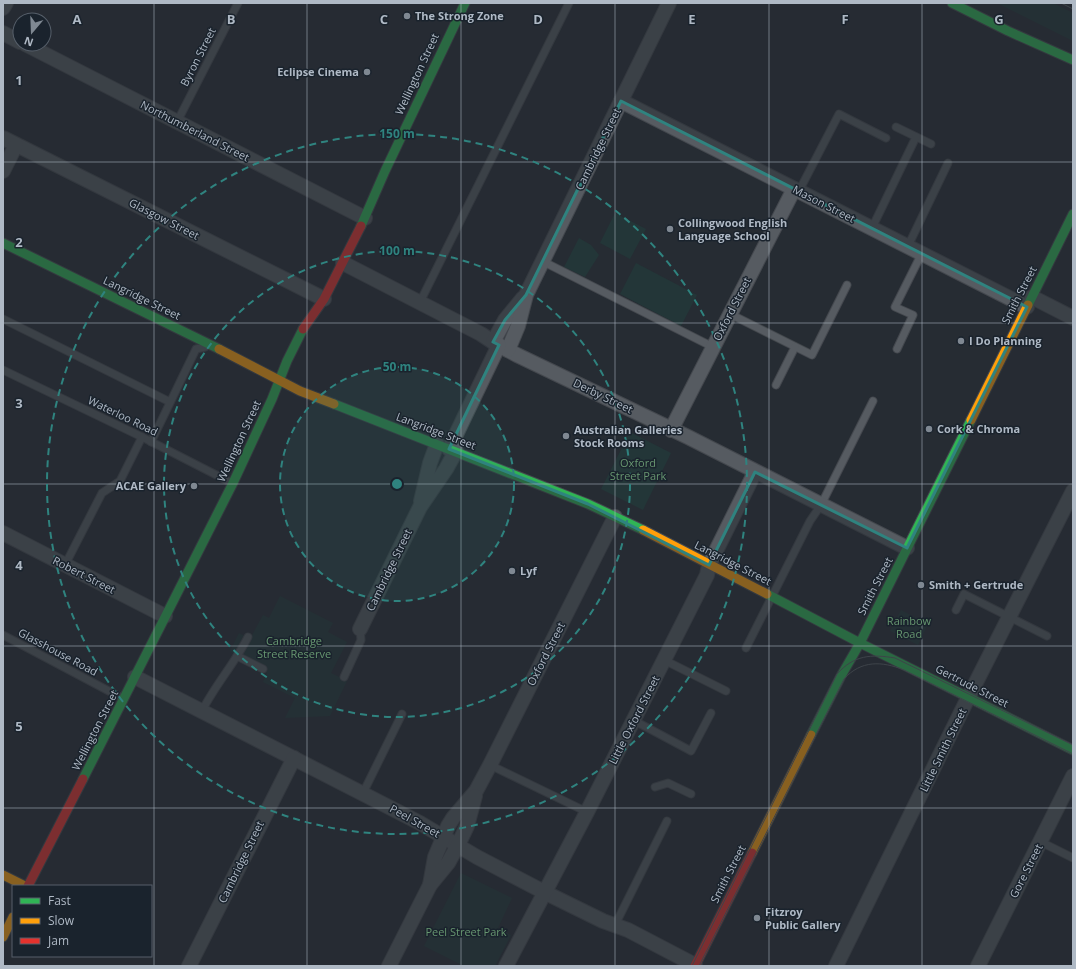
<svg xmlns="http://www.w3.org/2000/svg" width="1076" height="969" viewBox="0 0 1076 969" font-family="'Open Sans',sans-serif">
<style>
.green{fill:#233638}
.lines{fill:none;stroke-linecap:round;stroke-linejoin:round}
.lane-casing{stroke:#44484e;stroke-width:9}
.street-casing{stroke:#44484e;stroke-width:16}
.fast-casing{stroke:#44484e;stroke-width:11}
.slow-casing{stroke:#44484e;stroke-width:11}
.jam-casing{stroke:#44484e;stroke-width:11}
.lane{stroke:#565b61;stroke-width:7}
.street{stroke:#565b61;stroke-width:14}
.fast{stroke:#30b455;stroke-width:9}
.slow{stroke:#ff9f0a;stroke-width:9}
.jam{stroke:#e5322d;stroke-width:9}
.tram{stroke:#5a5f65;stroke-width:1}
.marked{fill:none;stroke:#2f837f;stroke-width:3;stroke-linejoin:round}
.grid{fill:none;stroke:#afb9c5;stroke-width:1;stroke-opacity:0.55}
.ring{fill:none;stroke:#2f837f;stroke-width:2;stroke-dasharray:7 5}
.poi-dot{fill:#7f8892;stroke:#1a232d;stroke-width:1.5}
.labels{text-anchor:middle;stroke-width:3;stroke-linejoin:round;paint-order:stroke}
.poi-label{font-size:11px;font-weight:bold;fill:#afb9c5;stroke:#1a232d;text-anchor:start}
.street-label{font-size:11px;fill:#afb9c5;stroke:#1a232d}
.park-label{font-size:11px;fill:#679670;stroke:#1a232d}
.grid-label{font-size:13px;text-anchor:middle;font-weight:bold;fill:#afb9c5;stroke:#1a232d;stroke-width:3;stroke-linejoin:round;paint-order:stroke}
.centre{fill:#2f837f;stroke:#1a232d;stroke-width:2}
.ring-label{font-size:12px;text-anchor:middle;font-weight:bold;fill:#2f837f;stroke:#1a232d;stroke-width:3;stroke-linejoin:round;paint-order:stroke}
</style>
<rect width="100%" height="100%" fill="#262c33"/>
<g class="green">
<polygon points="997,3 1053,3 1073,13 1073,41"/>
<polygon points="615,213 646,229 630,259 600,243"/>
<polygon points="579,238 591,245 599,255 585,277 564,267"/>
<polygon points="636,263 697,295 681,326 620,294"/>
<polygon points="630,432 671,453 643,510 601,489"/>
<polygon points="280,596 333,623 328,632 347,642 331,673 347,681 330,716 285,718 295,698 263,682 267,673 254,666 251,668 230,651 239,633 250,639 263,615 269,618"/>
<polygon points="901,610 928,624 918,645 890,631"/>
<polygon points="461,873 512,898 498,928 511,935 495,966 462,966 462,965 424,946"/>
</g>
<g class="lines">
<defs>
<g id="lane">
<polyline points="177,122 238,3"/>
<polyline points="896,127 931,144"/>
<polyline points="799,191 839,114 886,138"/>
<polyline points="872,228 916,137"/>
<polyline points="908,246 948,163"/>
<polyline points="542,261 713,347"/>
<polyline points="420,302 569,3"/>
<polyline points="730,314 812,355 847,285"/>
<polyline points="3,319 170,402"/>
<polyline points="897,349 913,315 895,307 922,253"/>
<polyline points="3,370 142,437 232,483"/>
<polyline points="776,385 795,347"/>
<polyline points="151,442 196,349 205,347"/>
<polyline points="65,565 102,493 120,481 142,437"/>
<polyline points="956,610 964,594 1047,636"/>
<polyline points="3,635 122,698"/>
<polyline points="746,648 810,521 821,505 873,401"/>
<polyline points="237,656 263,669"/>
<polyline points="664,660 726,691"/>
<polyline points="344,677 361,640 360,629"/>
<path d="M202 711C215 685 235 663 248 637"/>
<polyline points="633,720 691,751 711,713"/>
<polyline points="490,765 587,812"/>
<polyline points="655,787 668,783 691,794"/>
<polyline points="363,793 402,714"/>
<polyline points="1041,842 1073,858"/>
<polyline points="615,925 667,821"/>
</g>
<g id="street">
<polyline points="3,8 6,3"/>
<polyline points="3,33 20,42"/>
<polyline points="25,44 365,218"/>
<polyline points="621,101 1027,307"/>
<polyline points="3,138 324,299"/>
<polyline points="3,171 16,145"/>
<polyline points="343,263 481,334 493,342 517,355 688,437 907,548"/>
<polyline points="1032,297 1073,318"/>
<polyline points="493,342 505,320 523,298"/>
<polyline points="508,350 518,326 526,295 669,3"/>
<polyline points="671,430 794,189"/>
<polyline points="449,449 499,345"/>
<polyline points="421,501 430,463 437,444"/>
<polyline points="3,533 165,616"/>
<polyline points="360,629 420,507 446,469 456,451"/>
<polyline points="135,677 420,823 477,857 544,892 603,921 628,930 695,965"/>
<polyline points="430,885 435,857 448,826 453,818 476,791 490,765 615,517"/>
<polyline points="189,966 294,758"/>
<polyline points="389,966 430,885 448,863 458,845 467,826 475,796"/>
<polyline points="506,966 587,812 707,575 709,565 755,472"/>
<polyline points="836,966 968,698 1073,491"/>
<polyline points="978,966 1073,776"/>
</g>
<g id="fast">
<polyline points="952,3 1008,31 1073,60"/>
<polyline points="361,226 385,171 465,3"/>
<polyline points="3,243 219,349"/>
<polyline points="1028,305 1073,214"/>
<polyline points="334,404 588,504 643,530"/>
<polyline points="767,594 860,643 1073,750"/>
<polyline points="811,735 841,676 860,643 971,420"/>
<polyline points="83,779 233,483 272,399 287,361 303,329"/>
</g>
<g id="slow">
<polyline points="219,349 300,391 334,404"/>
<polyline points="971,420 1028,305"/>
<polyline points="643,530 767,594"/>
<polyline points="752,853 811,735"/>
<polyline points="3,875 25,886"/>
<polyline points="3,937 13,917"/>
</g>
<g id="jam">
<polyline points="303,329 324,299 361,226"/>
<polyline points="28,886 83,779"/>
<polyline points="695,966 752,853"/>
</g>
</defs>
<use href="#lane" class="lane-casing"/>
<use href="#street" class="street-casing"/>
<use href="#fast" class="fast-casing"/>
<use href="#slow" class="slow-casing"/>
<use href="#jam" class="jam-casing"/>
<use href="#lane" class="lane"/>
<use href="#street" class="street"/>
<use href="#fast" class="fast"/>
<use href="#slow" class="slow"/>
<use href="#jam" class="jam"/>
<g class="tram">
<polyline points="1061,3 1073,9"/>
<path d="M692 966 837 674C854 655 871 654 895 658L1073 745"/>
<path d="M699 966 844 679C861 660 882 661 904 670L1073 754"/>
</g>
</g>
<path d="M0 0H1076V969H0ZM621 101 1027 307 907 548 755 472 709 565 588 504 449 449 499 345 493 342 505 320 526 295Z" fill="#262c33" fill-opacity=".55" fill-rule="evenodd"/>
<path class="marked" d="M621 101 1027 307 907 548 755 472 709 565 588 504 449 449 499 345 493 342 505 320 526 295Z"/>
<path class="grid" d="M154 3V966M307 3V966M461 3V966M615 3V966M769 3V966M922 3V966M3 162H1073M3 323H1073M3 484H1073M3 646H1073M3 808H1073"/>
<circle cx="397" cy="484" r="117" fill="#2f837f" fill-opacity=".12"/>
<g class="ring">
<circle cx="397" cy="484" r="117"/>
<circle cx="397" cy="484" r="233"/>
<circle cx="397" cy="484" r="350"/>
</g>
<g class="poi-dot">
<circle cx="407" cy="16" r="4"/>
<circle cx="367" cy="72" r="4"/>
<circle cx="670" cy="229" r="4"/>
<circle cx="961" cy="341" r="4"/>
<circle cx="929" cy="429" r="4"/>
<circle cx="566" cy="436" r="4"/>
<circle cx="194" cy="486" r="4"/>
<circle cx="512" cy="571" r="4"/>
<circle cx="921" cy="585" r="4"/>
<circle cx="757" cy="918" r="4"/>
</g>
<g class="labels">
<g class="poi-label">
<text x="415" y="20">The Strong Zone</text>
<text x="359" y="76" text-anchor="end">Eclipse Cinema</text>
<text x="678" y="227">Collingwood English<tspan x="678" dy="13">Language School</tspan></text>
<text x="969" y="345">I Do Planning</text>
<text x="937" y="433">Cork &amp; Chroma</text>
<text x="574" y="434">Australian Galleries<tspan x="574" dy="13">Stock Rooms</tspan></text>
<text x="186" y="490" text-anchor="end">ACAE Gallery</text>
<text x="520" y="575">Lyf</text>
<text x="929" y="589">Smith + Gertrude</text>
<text x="765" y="916">Fitzroy<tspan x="765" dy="13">Public Gallery</tspan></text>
</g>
<g class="street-label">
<text transform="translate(198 57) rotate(-63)" y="4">Byron Street</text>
<text transform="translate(417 74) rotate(-65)" y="4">Wellington Street</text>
<text transform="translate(195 131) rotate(27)" y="4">Northumberland Street</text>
<text transform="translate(598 149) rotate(-64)" y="4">Cambridge Street</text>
<text transform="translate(824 204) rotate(27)" y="4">Mason Street</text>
<text transform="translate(164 219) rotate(27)" y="4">Glasgow Street</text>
<text transform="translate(1019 295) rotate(-63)" y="4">Smith Street</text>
<text transform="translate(142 298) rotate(26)" y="4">Langridge Street</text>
<text transform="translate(732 309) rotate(-63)" y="4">Oxford Street</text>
<text transform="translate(603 396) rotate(26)" y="4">Derby Street</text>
<text transform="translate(123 416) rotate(26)" y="4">Waterloo Road</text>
<text transform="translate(436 431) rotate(21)" y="4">Langridge Street</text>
<text transform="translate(239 441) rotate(-65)" y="4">Wellington Street</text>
<text transform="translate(733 563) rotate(27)" y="4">Langridge Street</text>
<text transform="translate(389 570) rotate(-64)" y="4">Cambridge Street</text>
<text transform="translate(84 575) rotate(27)" y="4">Robert Street</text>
<text transform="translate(875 586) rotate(-63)" y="4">Smith Street</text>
<text transform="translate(58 652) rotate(28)" y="4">Glasshouse Road</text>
<text transform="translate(546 654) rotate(-63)" y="4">Oxford Street</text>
<text transform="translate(972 686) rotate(27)" y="4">Gertrude Street</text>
<text transform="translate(634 720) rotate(-63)" y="4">Little Oxford Street</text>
<text transform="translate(95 730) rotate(-63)" y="4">Wellington Street</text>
<text transform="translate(943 750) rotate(-64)" y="4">Little Smith Street</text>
<text transform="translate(415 821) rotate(29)" y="4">Peel Street</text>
<text transform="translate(241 862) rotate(-64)" y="4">Cambridge Street</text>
<text transform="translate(1026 871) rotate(-63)" y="4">Gore Street</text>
<text transform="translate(728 874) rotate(-63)" y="4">Smith Street</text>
</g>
<g class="park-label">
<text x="638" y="467">Oxford<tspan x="638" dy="13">Street Park</tspan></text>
<text x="909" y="625">Rainbow<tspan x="909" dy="13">Road</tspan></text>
<text x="294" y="645">Cambridge<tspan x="294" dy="13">Street Reserve</tspan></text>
<text x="466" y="936">Peel Street Park</text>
</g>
</g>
<g class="grid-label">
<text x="77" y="24">A</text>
<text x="231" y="24">B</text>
<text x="384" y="24">C</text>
<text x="538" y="24">D</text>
<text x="692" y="24">E</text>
<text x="845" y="24">F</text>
<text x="999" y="24">G</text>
<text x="19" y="85">1</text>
<text x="19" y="247">2</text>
<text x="19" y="408">3</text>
<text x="19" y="570">4</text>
<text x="19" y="731">5</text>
</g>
<circle cx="397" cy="484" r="6" class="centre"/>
<g class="ring-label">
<text x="397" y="138">150 m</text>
<text x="397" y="255">100 m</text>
<text x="397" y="371">50 m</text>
</g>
<rect width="1076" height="969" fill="none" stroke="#afb9c5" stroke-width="8"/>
<rect x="12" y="885" width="140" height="72" fill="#1a232d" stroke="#565f6a"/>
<rect x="20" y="898" width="20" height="6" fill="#30b455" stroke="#565f6a"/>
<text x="48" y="905" font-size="12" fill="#afb9c5">Fast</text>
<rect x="20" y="918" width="20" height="6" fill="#ff9f0a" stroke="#565f6a"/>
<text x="48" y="925" font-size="12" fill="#afb9c5">Slow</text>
<rect x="20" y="938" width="20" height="6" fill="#e5322d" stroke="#565f6a"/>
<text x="48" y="945" font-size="12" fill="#afb9c5">Jam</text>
<g transform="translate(32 32) rotate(199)"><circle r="19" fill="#1a232d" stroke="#565f6a"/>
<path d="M0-3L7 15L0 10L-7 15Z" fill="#7f8892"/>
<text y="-6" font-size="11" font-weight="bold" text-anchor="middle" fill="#afb9c5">N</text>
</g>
</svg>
